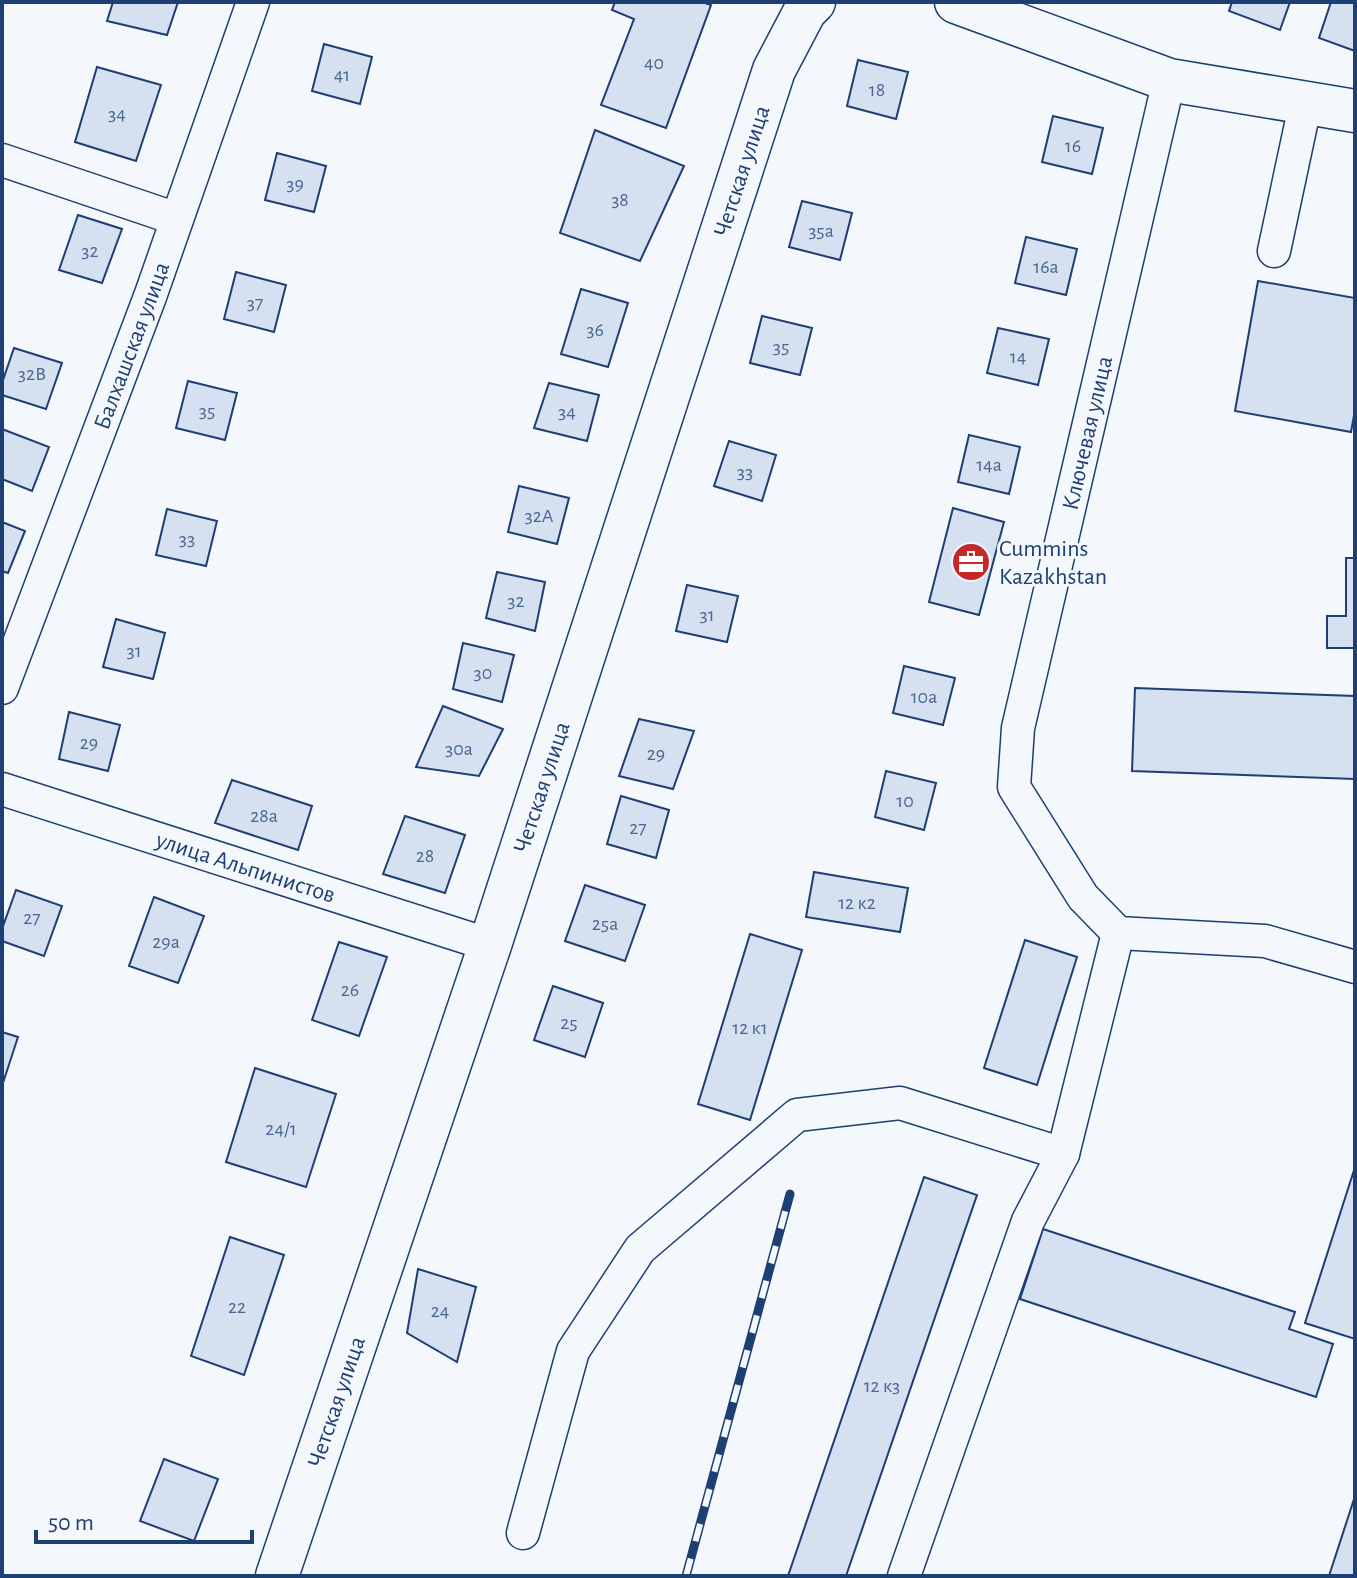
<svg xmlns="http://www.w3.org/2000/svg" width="1357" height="1578" viewBox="0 0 1357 1578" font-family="'Alegreya Sans',sans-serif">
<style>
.building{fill:#d5e0f0;stroke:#1d3f73;stroke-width:2}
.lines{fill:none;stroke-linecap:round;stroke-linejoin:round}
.minor-casing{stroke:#1d3f73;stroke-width:35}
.major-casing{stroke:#1d3f73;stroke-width:45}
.minor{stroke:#f4f7fb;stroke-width:32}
.major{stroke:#f4f7fb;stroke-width:42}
.rail-casing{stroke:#1d3f73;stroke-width:9}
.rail{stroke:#f4f7fb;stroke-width:6;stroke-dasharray:18;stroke-linecap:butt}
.labels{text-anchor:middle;stroke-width:6;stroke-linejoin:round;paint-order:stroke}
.number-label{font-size:20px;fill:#4b6792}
.street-label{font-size:24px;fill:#1d3f73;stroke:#f4f7fb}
.poi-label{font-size:24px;fill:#1d3f73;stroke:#f4f7fb;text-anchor:start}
</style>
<rect width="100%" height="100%" fill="#f4f7fb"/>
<g class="building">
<polygon points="113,2 178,2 167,35 107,21"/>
<polygon points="615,2 702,2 711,5 666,128 601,105 634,19 612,10"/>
<polygon points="1232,2 1290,2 1280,30 1229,11"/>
<polygon points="1331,2 1355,2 1355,51 1319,38"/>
<polygon points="324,44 372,57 360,104 312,91"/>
<polygon points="858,60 908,72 896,119 847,106"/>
<polygon points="97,67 161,85 136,161 75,142"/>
<polygon points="1053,116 1103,128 1092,174 1042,162"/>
<polygon points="595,130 684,166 640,261 560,233"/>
<polygon points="277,153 326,166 314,212 265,200"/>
<polygon points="802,201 852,213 840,260 789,247"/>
<polygon points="78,215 122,229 102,283 59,270"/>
<polygon points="1026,237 1077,249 1066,295 1015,283"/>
<polygon points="236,272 286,285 274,332 224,319"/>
<polygon points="1258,281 1355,298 1355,410 1351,432 1235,411"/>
<polygon points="581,289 628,303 608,367 561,354"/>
<polygon points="762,316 812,328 800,375 750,363"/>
<polygon points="998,328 1049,339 1038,385 987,373"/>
<polygon points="14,348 62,363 46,409 2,395 2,383"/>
<polygon points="188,381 237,393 225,440 176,428"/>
<polygon points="549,383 599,395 587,441 534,428"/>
<polygon points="2,429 49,447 32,491 2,479"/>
<polygon points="969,435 1020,447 1009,494 958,482"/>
<polygon points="729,441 776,455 762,501 714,486"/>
<polygon points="519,486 569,498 557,544 508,532"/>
<polygon points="953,508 1004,522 979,615 929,602"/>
<polygon points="167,509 217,521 206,566 156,555"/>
<polygon points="2,522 25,531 8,573 2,571"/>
<polygon points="1346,558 1355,558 1355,648 1327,648 1327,616 1346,616"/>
<polygon points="497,572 545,582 535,631 486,618"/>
<polygon points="687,585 738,596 727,642 676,631"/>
<polygon points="116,619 165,633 153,679 103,667"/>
<polygon points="463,643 514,655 502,702 453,689"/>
<polygon points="904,666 955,678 943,725 893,713"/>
<polygon points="1135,688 1355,696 1355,779 1132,771"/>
<polygon points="443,706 503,729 479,776 416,767"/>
<polygon points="69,712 120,725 108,771 59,759"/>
<polygon points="639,719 694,731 673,789 619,776"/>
<polygon points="886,771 936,783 924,830 875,817"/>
<polygon points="232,780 312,806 298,850 215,823"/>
<polygon points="621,796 669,810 656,858 607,844"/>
<polygon points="405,816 465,835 445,893 383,874"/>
<polygon points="814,872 908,888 900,932 806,917"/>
<polygon points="585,885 645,905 625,961 565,941"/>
<polygon points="16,890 62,906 44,956 2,941 2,929"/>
<polygon points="154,897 204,916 178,983 129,966"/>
<polygon points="750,934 802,950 750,1120 698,1104"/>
<polygon points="1025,940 1077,957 1037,1085 984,1068"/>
<polygon points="339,942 387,957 359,1036 312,1020"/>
<polygon points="553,986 603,1003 585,1057 534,1040"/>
<polygon points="2,1032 18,1037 2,1086"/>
<polygon points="255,1068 336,1094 306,1187 226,1162"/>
<polygon points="1355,1167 1355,1339 1305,1323"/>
<polygon points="924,1177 977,1195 846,1576 788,1576"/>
<polygon points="1043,1229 1295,1312 1289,1329 1333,1344 1316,1397 1020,1299"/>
<polygon points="230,1237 284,1255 244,1375 191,1356"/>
<polygon points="418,1269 476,1287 457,1362 407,1333"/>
<polygon points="164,1459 218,1479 194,1541 140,1521"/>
<polygon points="1355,1496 1355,1576 1329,1576"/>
</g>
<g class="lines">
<defs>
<g id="minor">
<polyline points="1169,80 1018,728 1014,787 1083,897 1118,933 1265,941 1355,967"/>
<polyline points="2,160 177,219"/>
<polyline points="1274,251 1306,101"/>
<path id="s1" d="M2 688 151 294 253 2"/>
<path id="s2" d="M2 789 490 945"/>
<polyline points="523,1533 573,1351 640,1249 797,1115 900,1103 1063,1154"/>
<polyline points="904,1576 1028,1221 1063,1154 1118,933"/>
</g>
<g id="major">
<polyline points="956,2 1169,80 1355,111"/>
<path id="s3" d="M277 1576 490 945 774 70 805 11 814 2"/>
</g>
</defs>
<use href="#minor" class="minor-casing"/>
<use href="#major" class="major-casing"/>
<use href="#minor" class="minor"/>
<use href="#major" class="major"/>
<defs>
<polyline id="rail" points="686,1576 790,1194"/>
</defs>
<use href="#rail" class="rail-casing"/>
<use href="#rail" class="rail"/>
</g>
<defs>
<symbol id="office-disc" viewBox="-11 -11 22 22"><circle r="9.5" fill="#c62828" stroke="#f4f7fb"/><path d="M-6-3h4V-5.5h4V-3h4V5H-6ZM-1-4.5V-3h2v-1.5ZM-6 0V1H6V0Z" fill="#fff"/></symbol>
</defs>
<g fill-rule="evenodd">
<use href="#office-disc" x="949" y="540" width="44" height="44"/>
</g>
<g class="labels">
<g class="number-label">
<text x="654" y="69">40</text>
<text x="342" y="81">41</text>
<text x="877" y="96">18</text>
<text x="117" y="120">34</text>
<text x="1073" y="152">16</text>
<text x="295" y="190">39</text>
<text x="620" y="206">38</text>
<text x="821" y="237">35а</text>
<text x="90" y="257">32</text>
<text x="1046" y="273">16а</text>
<text x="255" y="309">37</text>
<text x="595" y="336">36</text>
<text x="781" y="353">35</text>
<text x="1018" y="363">14</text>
<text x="32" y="380">32В</text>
<text x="207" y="417">35</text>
<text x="567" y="418">34</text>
<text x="989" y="471">14а</text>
<text x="745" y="478">33</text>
<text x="539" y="522">32А</text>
<text x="187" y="545">33</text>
<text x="516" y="607">32</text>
<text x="707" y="621">31</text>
<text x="134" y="657">31</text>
<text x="483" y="679">30</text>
<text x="924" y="703">10а</text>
<text x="89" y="749">29</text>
<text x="459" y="755">30а</text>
<text x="656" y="760">29</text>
<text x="905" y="807">10</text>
<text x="264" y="822">28а</text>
<text x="638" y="834">27</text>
<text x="425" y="862">28</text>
<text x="857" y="909">12 к2</text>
<text x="32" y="924">27</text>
<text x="605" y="930">25а</text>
<text x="166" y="948">29а</text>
<text x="350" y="996">26</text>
<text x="569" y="1029">25</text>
<text x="750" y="1034">12 к1</text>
<text x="281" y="1135">24/1</text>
<text x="237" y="1313">22</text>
<text x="440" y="1317">24</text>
<text x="882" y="1392">12 к3</text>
</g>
<g class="street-label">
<text dy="8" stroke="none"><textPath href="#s3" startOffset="1480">Четская улица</textPath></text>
<text dy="8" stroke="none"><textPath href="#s1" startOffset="366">Балхашская улица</textPath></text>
<text transform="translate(1087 433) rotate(-77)" y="8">Ключевая улица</text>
<text dy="8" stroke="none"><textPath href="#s3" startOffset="832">Четская улица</textPath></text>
<text dy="8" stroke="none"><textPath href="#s2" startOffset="256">улица Альпинистов</textPath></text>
<text dy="8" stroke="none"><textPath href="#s3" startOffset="184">Четская улица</textPath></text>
</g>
<g class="poi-label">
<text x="999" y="556">Cummins<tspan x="999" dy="28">Kazakhstan</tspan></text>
</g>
</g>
<rect width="1357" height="1578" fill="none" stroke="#1d3f73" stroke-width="8"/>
<path d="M36 1530v12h216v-12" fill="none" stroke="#1d3f73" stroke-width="4"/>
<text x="48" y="1530" font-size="24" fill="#1d3f73" stroke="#f4f7fb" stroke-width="6" paint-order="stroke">50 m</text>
</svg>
